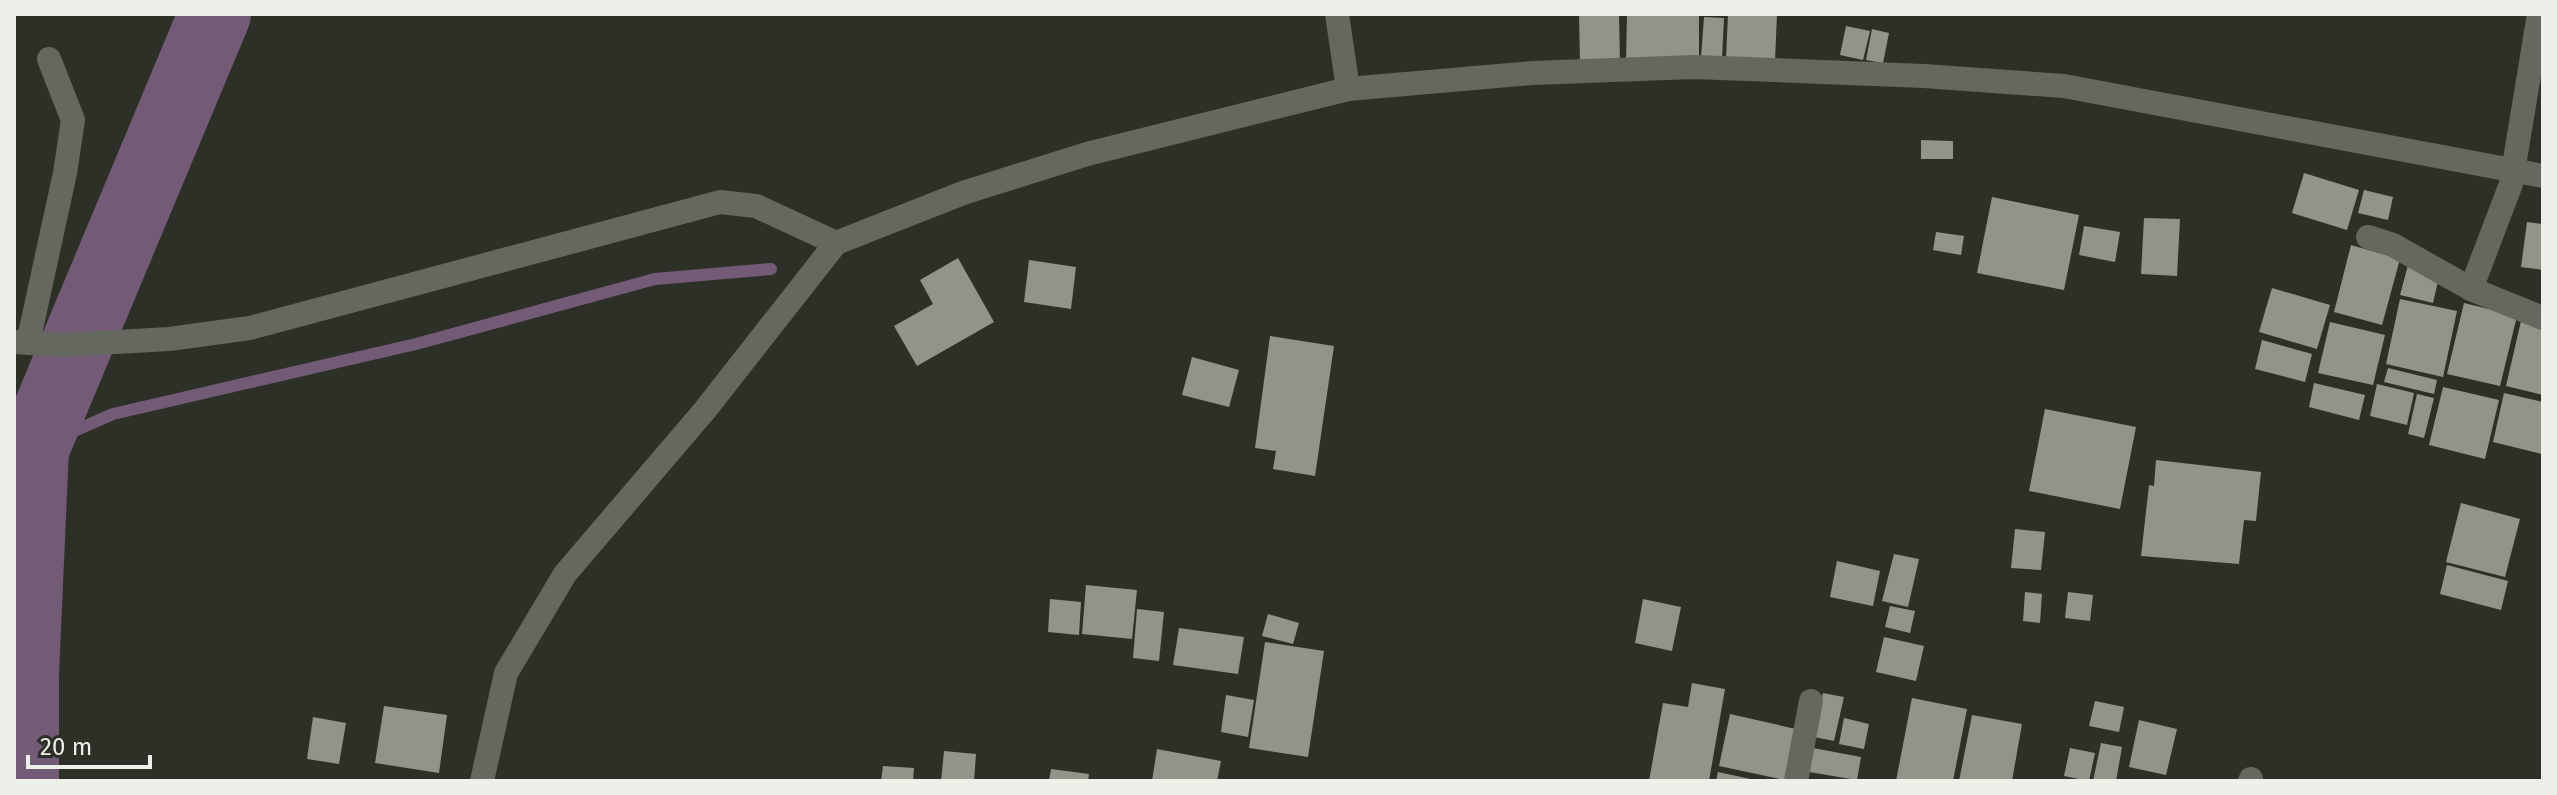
<svg xmlns="http://www.w3.org/2000/svg" width="2557" height="795" viewBox="0 0 2557 795" font-family="'Fira Sans',sans-serif">
<style>
.lines{fill:none;stroke-linecap:round;stroke-linejoin:round}
.stream{stroke:#735a76;stroke-width:12}
.river{stroke:#735a76;stroke-width:72}
.building{fill:#909489}
.street{stroke:#64685e;stroke-width:24}
</style>
<rect width="100%" height="100%" fill="#2d3027"/>
<g class="lines">
<polyline class="stream" points="33,449 113,414 416,344 655,279 771,269"/>
<polyline class="river" points="23,781 23,674 33,449 215,14"/>
</g>
<g class="building">
<polygon points="1579,14 1619,14 1620,63 1580,63"/>
<polygon points="1627,14 1699,14 1699,62 1626,60"/>
<polygon points="1728,14 1777,14 1775,61 1726,58"/>
<polygon points="1704,17 1724,18 1722,59 1701,58"/>
<polygon points="1846,26 1870,31 1863,60 1840,55"/>
<polygon points="1872,29 1889,33 1883,63 1866,60"/>
<polygon points="1921,140 1953,141 1953,159 1921,159"/>
<polygon points="2304,173 2359,190 2347,230 2292,213"/>
<polygon points="2364,190 2393,197 2388,220 2358,213"/>
<polygon points="1992,197 2079,215 2064,290 1977,273"/>
<polygon points="2144,218 2180,219 2177,276 2141,274"/>
<polygon points="2527,222 2543,224 2543,270 2521,267"/>
<polygon points="2084,226 2120,232 2115,262 2079,255"/>
<polygon points="1936,232 1964,236 1961,255 1933,250"/>
<polygon points="2351,245 2400,259 2382,325 2334,312"/>
<polygon points="958,258 994,322 917,366 894,326 933,304 920,280"/>
<polygon points="1029,260 1076,267 1071,309 1024,302"/>
<polygon points="2408,265 2440,273 2433,303 2400,295"/>
<polygon points="2272,288 2330,305 2317,349 2259,332"/>
<polygon points="2400,299 2457,311 2443,377 2386,364"/>
<polygon points="2464,303 2517,316 2500,386 2447,374"/>
<polygon points="2521,321 2543,327 2543,395 2506,386"/>
<polygon points="2330,322 2385,335 2373,385 2318,373"/>
<polygon points="1270,336 1334,346 1315,476 1273,469 1276,451 1255,448"/>
<polygon points="2262,340 2312,354 2305,382 2255,369"/>
<polygon points="1192,357 1239,370 1229,407 1182,395"/>
<polygon points="2388,368 2437,380 2434,394 2384,382"/>
<polygon points="2314,383 2365,395 2359,420 2309,407"/>
<polygon points="2377,384 2414,393 2407,425 2370,416"/>
<polygon points="2443,387 2499,400 2485,459 2429,445"/>
<polygon points="2504,393 2543,402 2542,454 2493,442"/>
<polygon points="2417,394 2434,398 2424,438 2408,434"/>
<polygon points="2045,409 2136,427 2120,509 2029,491"/>
<polygon points="2156,460 2261,472 2256,521 2244,520 2239,564 2141,556 2149,485 2154,486"/>
<polygon points="2461,503 2520,519 2505,577 2446,562"/>
<polygon points="2015,529 2045,532 2041,570 2011,568"/>
<polygon points="1894,554 1919,559 1908,607 1882,601"/>
<polygon points="1837,561 1880,571 1873,606 1830,597"/>
<polygon points="2447,565 2508,581 2501,610 2440,594"/>
<polygon points="1086,585 1137,590 1132,639 1082,634"/>
<polygon points="2025,592 2042,594 2040,623 2023,621"/>
<polygon points="2068,592 2093,595 2090,621 2065,618"/>
<polygon points="1050,599 1081,602 1079,635 1048,632"/>
<polygon points="1643,599 1681,607 1672,651 1635,643"/>
<polygon points="1890,606 1915,611 1910,633 1885,627"/>
<polygon points="1137,609 1164,612 1159,661 1133,658"/>
<polygon points="1268,614 1299,623 1293,644 1262,636"/>
<polygon points="1179,628 1244,637 1238,674 1173,665"/>
<polygon points="1884,637 1924,646 1916,681 1876,672"/>
<polygon points="1265,642 1324,651 1308,757 1249,748"/>
<polygon points="1692,683 1725,689 1709,781 1649,781 1663,703 1688,707"/>
<polygon points="1823,693 1844,697 1834,741 1814,737"/>
<polygon points="1226,695 1254,700 1248,737 1221,732"/>
<polygon points="1912,698 1967,709 1953,781 1896,781"/>
<polygon points="2095,701 2124,707 2119,732 2089,726"/>
<polygon points="384,706 447,715 439,773 375,763"/>
<polygon points="1730,714 1796,729 1785,780 1719,766"/>
<polygon points="1972,715 2022,724 2012,781 1959,781"/>
<polygon points="313,717 346,723 339,764 307,759"/>
<polygon points="1844,718 1869,724 1864,749 1839,744"/>
<polygon points="2139,720 2177,729 2166,775 2129,767"/>
<polygon points="2101,743 2122,747 2116,781 2093,781"/>
<polygon points="1813,748 1861,757 1857,780 1809,772"/>
<polygon points="2070,748 2095,753 2089,781 2064,776"/>
<polygon points="1157,749 1221,761 1217,781 1152,781"/>
<polygon points="944,751 976,754 974,781 941,781"/>
<polygon points="883,766 914,768 913,781 881,781"/>
<polygon points="1051,769 1089,774 1088,781 1049,781"/>
<polygon points="1718,772 1755,780 1754,781 1716,781"/>
</g>
<g class="lines">
<g class="street">
<polyline points="1337,14 1348,89"/>
<polyline points="2368,237 2393,245 2471,289 2543,318"/>
<polyline points="2471,289 2511,184 2539,14"/>
<polyline points="14,342 64,345 169,339 250,328 720,202 756,206 836,243"/>
<polyline points="28,343 65,173 73,120 49,59"/>
<polyline points="482,781 506,673 565,574 705,410 836,243 963,193 1087,154 1348,89 1532,73 1694,67 1924,76 2064,86 2543,176"/>
<polyline points="1796,781 1811,701"/>
<polyline points="2250,781 2251,779"/>
</g>
</g>
<rect width="2557" height="795" fill="none" stroke="#edefe9" stroke-width="32"/>
<path d="M28 755v12h122v-12" fill="none" stroke="#edefe9" stroke-width="4"/>
<text x="40" y="755" font-size="24" fill="#edefe9" stroke="#2d3027" stroke-width="6" paint-order="stroke">20 m</text>
</svg>
